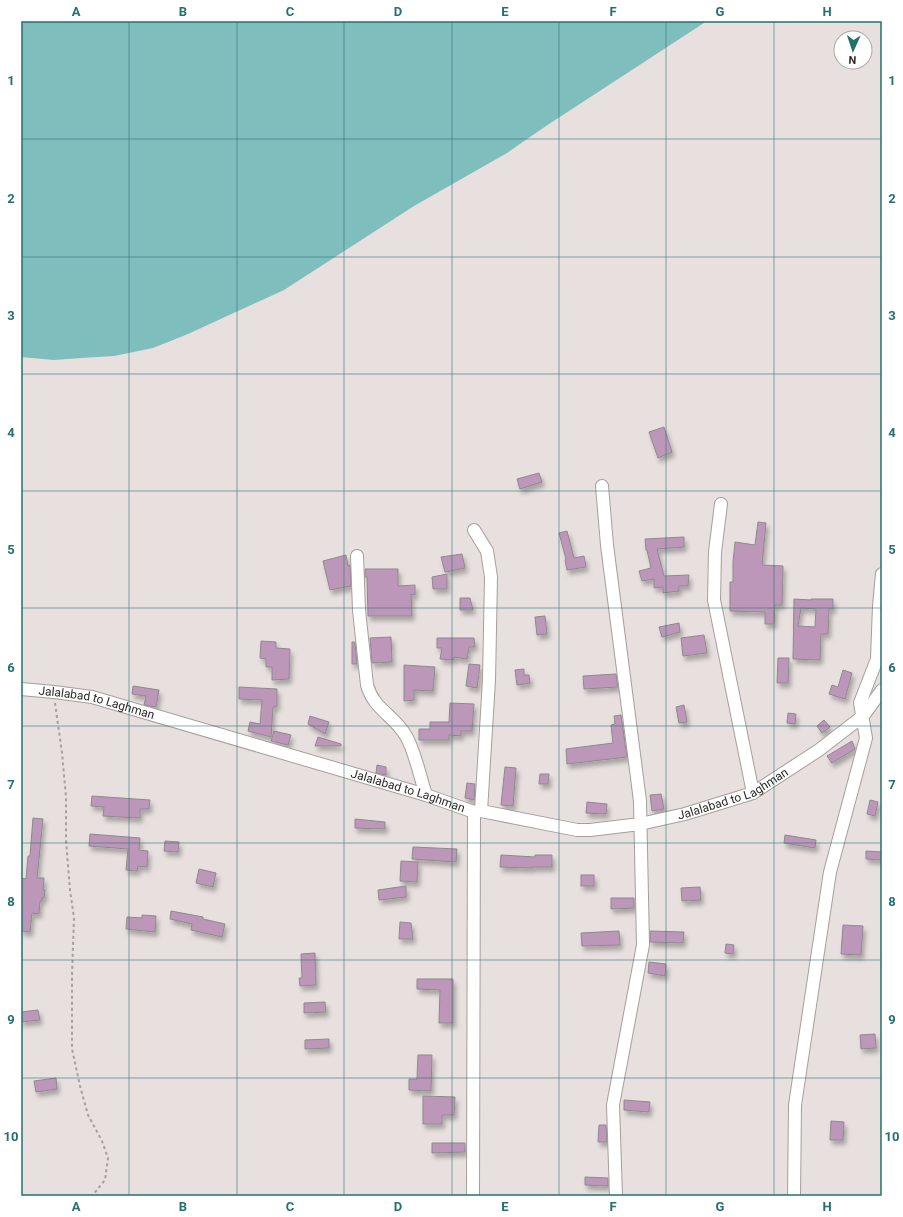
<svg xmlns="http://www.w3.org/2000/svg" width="903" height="1217" viewBox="0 0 903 1217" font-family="Roboto,sans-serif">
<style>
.water{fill:#7ebebd}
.building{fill:#bd97b9;stroke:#8e898d;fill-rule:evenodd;filter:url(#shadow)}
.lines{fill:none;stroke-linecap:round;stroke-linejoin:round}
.minor-casing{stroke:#a59f9c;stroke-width:14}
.path{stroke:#a59f9d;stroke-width:2;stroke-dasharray:3 3;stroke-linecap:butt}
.minor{stroke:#fff;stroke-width:12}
.grid{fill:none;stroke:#25706e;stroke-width:1;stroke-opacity:0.55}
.labels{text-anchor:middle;stroke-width:3;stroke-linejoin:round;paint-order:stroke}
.street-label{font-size:12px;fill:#2d2a29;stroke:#fff}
.neatline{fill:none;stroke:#25706e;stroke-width:1.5}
.grid-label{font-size:13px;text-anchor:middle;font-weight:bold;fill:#25706e}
</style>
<defs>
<filter id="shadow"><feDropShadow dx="2.5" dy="4.5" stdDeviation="2" flood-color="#0004"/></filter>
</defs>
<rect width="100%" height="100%" fill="#e7e0de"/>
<polygon class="water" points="21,21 707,21 546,126 507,153 414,206 284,290 188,334 153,348 114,356 81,358 54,360 21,357"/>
<g class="building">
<polygon points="664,427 672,452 658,458 649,432"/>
<polygon points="539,473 542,482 520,489 517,479"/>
<polygon points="758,522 766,523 762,565 783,566 782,605 775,605 774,624 765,624 765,612 730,611 730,582 733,582 733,562 735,542 755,545"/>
<polygon points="567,531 574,558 584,556 586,567 567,570 565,560 566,559 559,533"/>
<polygon points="684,537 684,547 657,549 664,576 689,575 688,586 679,586 679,591 663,593 663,587 654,588 654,579 642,581 639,571 651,568 647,550 646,550 645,539"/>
<polygon points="462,554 465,568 445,572 441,557"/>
<polygon points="346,555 348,566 350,565 351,586 330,590 323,561"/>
<polygon points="365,569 398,569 398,586 415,585 415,595 411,594 412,616 368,616 367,577 365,577"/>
<polygon points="447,574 447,589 433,589 432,577"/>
<polygon points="460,598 470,598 473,610 460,610"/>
<path d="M794 599 811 600V599H833V609H829L828 634H821L820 660 793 659ZM801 608 816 609 815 627 798 626Z"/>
<polygon points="545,616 547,634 537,635 535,617"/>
<polygon points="679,623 680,632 662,637 659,627"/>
<polygon points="704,635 707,653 683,656 681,638"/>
<polygon points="391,637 392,662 372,663 370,638"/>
<polygon points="437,638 474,638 475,647 469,647 467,659 454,657 453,660 440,659 442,648 437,648"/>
<polygon points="261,641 276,642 276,648 290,649 289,679 272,680 272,667 266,667 266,659 260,658"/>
<polygon points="352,642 355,642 357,664 352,664"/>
<polygon points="778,658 789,658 788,683 777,683"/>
<polygon points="469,664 480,665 477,688 466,686"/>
<polygon points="404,665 435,667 433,691 414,690 414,700 404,701"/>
<polygon points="524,669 524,675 529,675 530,683 517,685 515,670"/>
<polygon points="843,670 852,673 845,699 829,694 832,685 838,687"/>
<polygon points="616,674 618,687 584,689 583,676"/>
<polygon points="133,686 159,690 156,707 144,705 146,696 132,694"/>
<polygon points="239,687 277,689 277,706 273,707 271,737 248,731 250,722 260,724 262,700 239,699"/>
<polygon points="450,703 474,704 472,731 461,731 461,736 449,735 449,740 419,740 419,729 430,729 430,722 449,722"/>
<polygon points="684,705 687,722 679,723 676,707"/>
<polygon points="788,713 796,714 795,724 787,723"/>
<polygon points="621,715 627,757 567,764 566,749 613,743 611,725 615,724 614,716"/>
<polygon points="310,716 329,722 325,734 308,724"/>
<polygon points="824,720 830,727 822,733 817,726"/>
<polygon points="274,731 291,735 288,745 271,741"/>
<polygon points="318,737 341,744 341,746 315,746"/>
<polygon points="852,741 855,749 832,763 827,756"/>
<polygon points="377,765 386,767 386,775 376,773"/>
<polygon points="505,767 516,768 513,806 501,805"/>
<polygon points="540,774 549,774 548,784 539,784"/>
<polygon points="467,783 475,784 474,800 465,798"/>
<polygon points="661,794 664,809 652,811 650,795"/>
<polygon points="92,796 150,800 149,809 140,809 140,818 103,816 104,807 91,806"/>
<polygon points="870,800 878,802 875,816 867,814"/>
<polygon points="587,802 607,804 606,814 586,813"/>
<polygon points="33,818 43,819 37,878 44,878 43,890 45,890 44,898 42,898 42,901 40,901 39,914 32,913 30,932 21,931 21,878 26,879 28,856 30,856"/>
<polygon points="355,819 385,822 385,829 355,828"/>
<polygon points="90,834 140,838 139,850 148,851 147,867 138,866 137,871 126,870 128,849 89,846"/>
<polygon points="785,835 816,840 815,848 784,843"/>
<polygon points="165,841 179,842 178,852 164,851"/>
<polygon points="413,847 457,849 456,862 412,859"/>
<polygon points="866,851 882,852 882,860 866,859"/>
<polygon points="501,855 535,857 535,855 552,855 552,867 532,867 532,868 500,867"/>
<polygon points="401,861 418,862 417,882 400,881"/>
<polygon points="199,869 216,873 213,887 196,883"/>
<rect x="581" y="875" width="13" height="11"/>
<polygon points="406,886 406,897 379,900 378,890"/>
<polygon points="700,887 701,900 682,901 681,888"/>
<polygon points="611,898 634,898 634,908 611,909"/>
<polygon points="171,911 203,917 203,919 225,924 222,937 191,930 192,924 170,919"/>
<polygon points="142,915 156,916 155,932 126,929 127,917 142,918"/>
<polygon points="400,922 411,923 413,939 399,939"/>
<polygon points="843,925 863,926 861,955 841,954"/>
<polygon points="619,931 620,945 582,946 581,933"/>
<polygon points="650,931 684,932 683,943 650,942"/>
<polygon points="726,944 734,945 733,954 725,953"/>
<polygon points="315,953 316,985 300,986 299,978 302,978 301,954"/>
<polygon points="649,962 666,964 665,976 648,973"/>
<polygon points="417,979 453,979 453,1023 439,1023 440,990 417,989"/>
<polygon points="325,1002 326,1012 304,1013 304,1003"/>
<polygon points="38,1010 40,1020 21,1022 21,1012"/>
<polygon points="875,1034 876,1048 861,1049 860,1035"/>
<polygon points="329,1039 329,1048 305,1049 305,1040"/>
<polygon points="418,1055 432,1055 431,1091 409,1090 409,1079 417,1079"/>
<polygon points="56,1078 57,1089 36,1092 34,1081"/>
<polygon points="423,1096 455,1097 454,1115 442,1115 442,1124 423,1124"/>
<polygon points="624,1100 650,1102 649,1112 624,1110"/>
<polygon points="831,1121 844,1122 843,1140 830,1140"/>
<polygon points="599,1125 606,1125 607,1142 598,1142"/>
<polygon points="432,1143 465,1143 465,1152 432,1153"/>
<polygon points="585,1177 608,1178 608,1186 585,1185"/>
</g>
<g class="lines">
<defs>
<g id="minor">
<polyline points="602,486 607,545 640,801 643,945 613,1105 616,1196"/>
<polyline points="721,504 715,552 714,600 753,793"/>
<polyline points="474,530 487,551 491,577 489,680 481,811"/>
<path d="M357 556 359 610 367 685C374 710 394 715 406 736 415 751 420 777 426 795"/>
<path id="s1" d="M21 689 54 692 92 697 426 795 474 812 481 811 577 830H590L640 824 685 814 753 793 819 750 863 716 882 690"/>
<polyline points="473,1196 474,812"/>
<polyline points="794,1196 795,1105 830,872 866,738 860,703 877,659 879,606 882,574"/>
</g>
</defs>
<use href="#minor" class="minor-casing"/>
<polyline class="path" points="55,703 62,753 66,797 66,840 70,890 74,918 72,975 72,1049 80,1086 88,1115 102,1141 108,1158 105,1180 92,1196"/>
<use href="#minor" class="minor"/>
</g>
<path class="grid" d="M129 21V1196M237 21V1196M344 21V1196M452 21V1196M559 21V1196M666 21V1196M774 21V1196M21 139H882M21 257H882M21 374H882M21 491H882M21 608H882M21 726H882M21 843H882M21 960H882M21 1078H882"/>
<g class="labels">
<g class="street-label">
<text dy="4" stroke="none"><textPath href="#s1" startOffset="77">Jalalabad to Laghman</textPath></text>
<text dy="4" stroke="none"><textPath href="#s1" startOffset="401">Jalalabad to Laghman</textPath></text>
<text dy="4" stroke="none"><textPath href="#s1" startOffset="737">Jalalabad to Laghman</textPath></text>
</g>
</g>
<rect width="903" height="1217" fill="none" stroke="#ffffff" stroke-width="44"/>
<g transform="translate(853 50) rotate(183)"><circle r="19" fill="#ffffff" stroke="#abaaa9"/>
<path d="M0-3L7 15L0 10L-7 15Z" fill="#25706e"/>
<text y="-6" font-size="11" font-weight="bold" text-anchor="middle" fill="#2d2a29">N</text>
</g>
<rect x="22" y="22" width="859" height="1173" class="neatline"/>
<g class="grid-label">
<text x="76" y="16">A</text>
<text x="183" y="16">B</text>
<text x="290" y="16">C</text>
<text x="398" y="16">D</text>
<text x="505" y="16">E</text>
<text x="613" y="16">F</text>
<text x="720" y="16">G</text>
<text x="827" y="16">H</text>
<text x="11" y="85">1</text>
<text x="892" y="85">1</text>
<text x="11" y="203">2</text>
<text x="892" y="203">2</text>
<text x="11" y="320">3</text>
<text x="892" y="320">3</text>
<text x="11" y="437">4</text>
<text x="892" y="437">4</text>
<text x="11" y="554">5</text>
<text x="892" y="554">5</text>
<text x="11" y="672">6</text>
<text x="892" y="672">6</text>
<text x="11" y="789">7</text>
<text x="892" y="789">7</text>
<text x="11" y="906">8</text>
<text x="892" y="906">8</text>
<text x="11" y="1024">9</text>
<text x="892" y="1024">9</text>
<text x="11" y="1141">10</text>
<text x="892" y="1141">10</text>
<text x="76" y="1211">A</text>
<text x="183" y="1211">B</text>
<text x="290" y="1211">C</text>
<text x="398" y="1211">D</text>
<text x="505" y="1211">E</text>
<text x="613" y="1211">F</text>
<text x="720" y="1211">G</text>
<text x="827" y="1211">H</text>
</g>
</svg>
